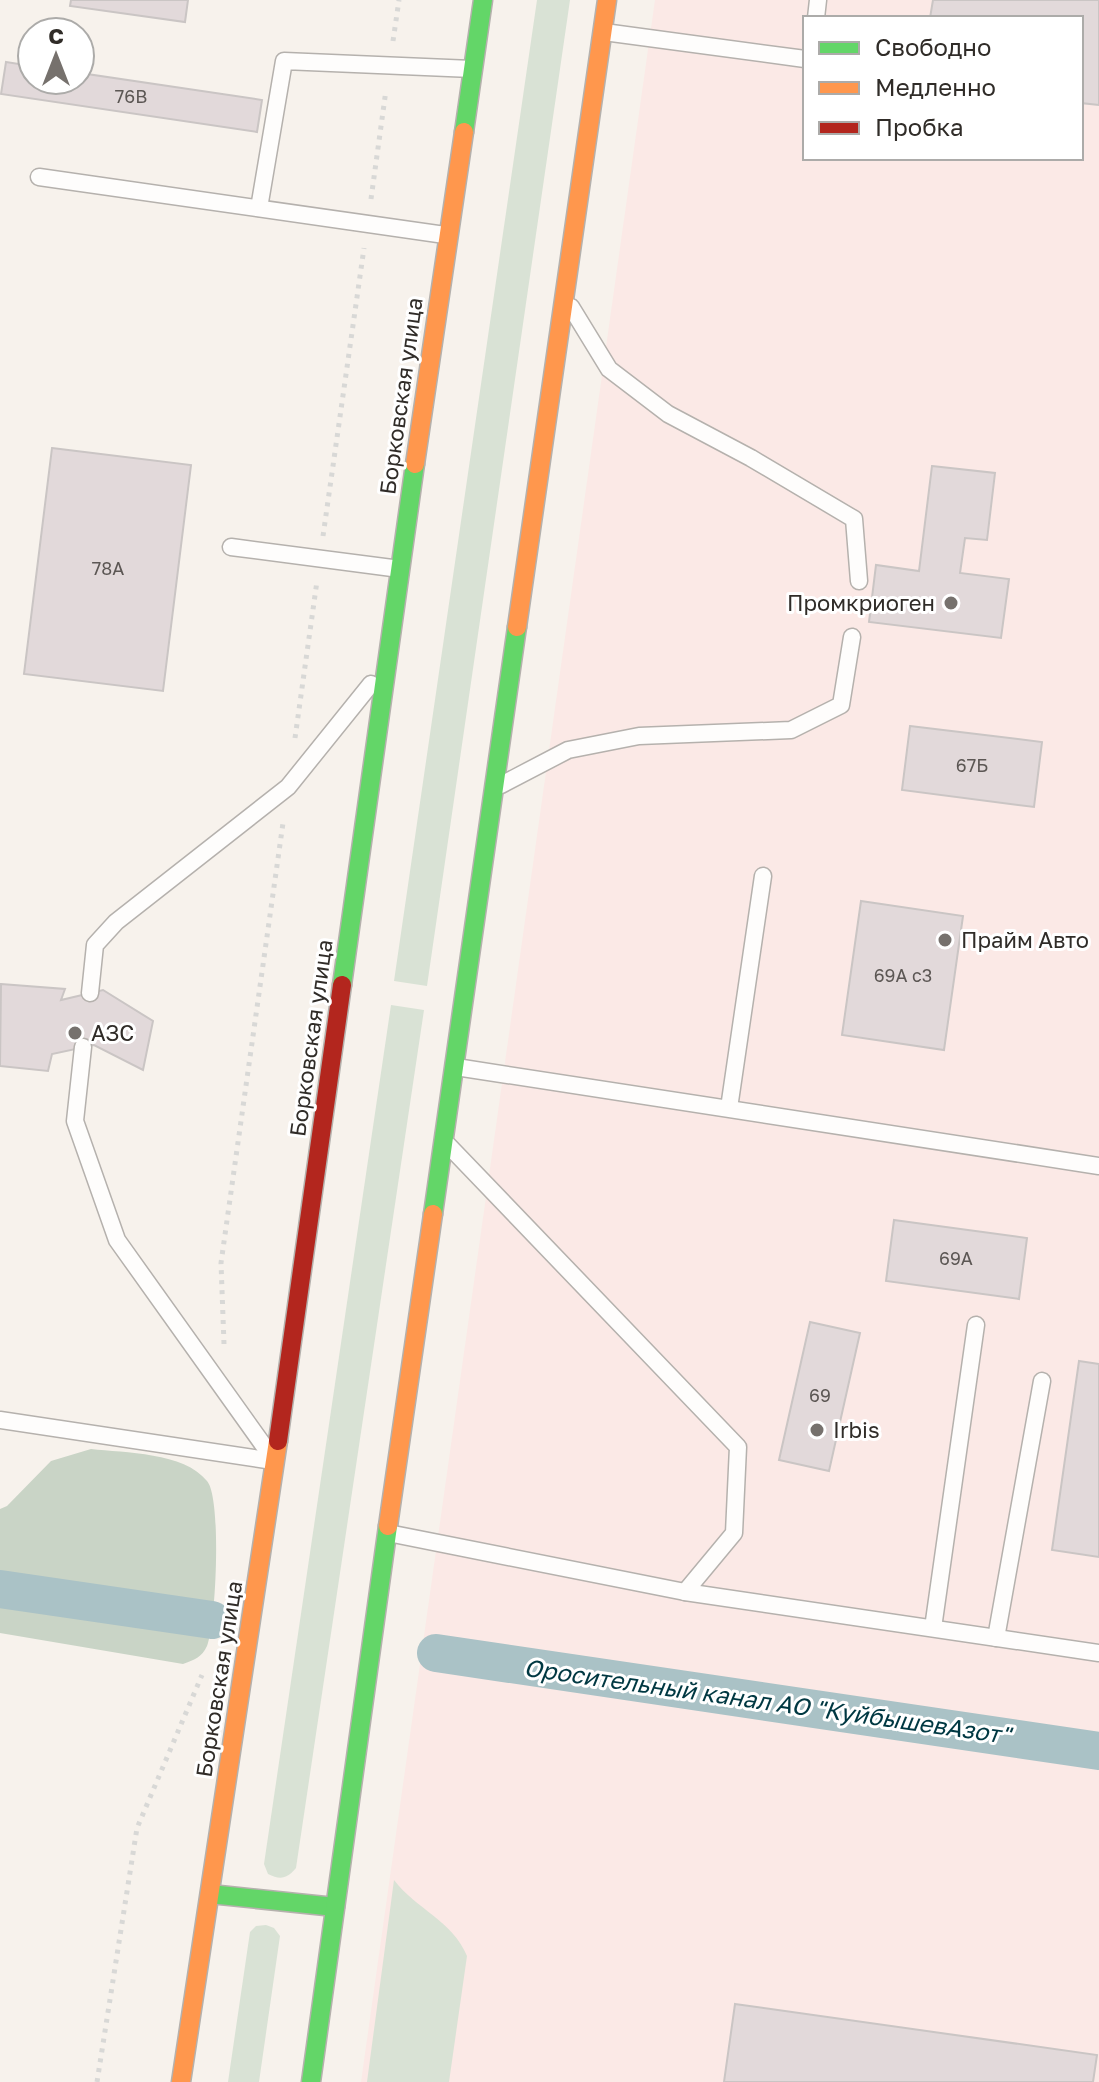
<svg xmlns="http://www.w3.org/2000/svg" width="1099" height="2082" viewBox="0 0 1099 2082" font-family="'Golos Text',sans-serif">
<style>
.industrial{fill:#fbe9e6;fill-rule:evenodd}
.green{fill:#d9e2d5}
.forest{fill:#c9d4c6}
.lines{fill:none;stroke-linecap:round;stroke-linejoin:round}
.canal{stroke:#aac2c6;stroke-width:38}
.building{fill:#e2d9da;stroke:#cac5c4;stroke-width:2}
.lane-casing{stroke:#b5b1ad;stroke-width:19}
.fast-casing{stroke:#b5b1ad;stroke-width:21}
.slow-casing{stroke:#b5b1ad;stroke-width:21}
.jam-casing{stroke:#b5b1ad;stroke-width:21}
.path{stroke:#d8d8d6;stroke-width:5;stroke-dasharray:4 6;stroke-linecap:butt}
.lane{stroke:#fefdfc;stroke-width:16}
.fast{stroke:#63d668;stroke-width:18}
.slow{stroke:#ff974d;stroke-width:18}
.jam{stroke:#b3261e;stroke-width:18}
.poi-dot{fill:#76716d;stroke:#fff;stroke-width:3}
.labels{text-anchor:middle;stroke-width:6;stroke-linejoin:round;paint-order:stroke}
.number-label{font-size:18px;fill:#5c5754}
.street-label{font-size:22px;fill:#302c28;stroke:#fff}
.poi-label{font-size:22px;fill:#302c28;stroke:#fff;text-anchor:start}
.water-label{font-size:24px;font-style:italic;fill:#003842;stroke:#fff}
</style>
<rect width="100%" height="100%" fill="#f7f2ec"/>
<path class="industrial" d="M655 0H1099V2082H361ZM805 18H1081V158H805Z"/>
<g class="green">
<polygon points="537,0 570,0 427,986 394,981"/>
<path d="M391 1005 424 1010 296 1868C287 1879 280 1880 268 1874L264 1864Z"/>
<path d="M394 1880C416 1909 453 1921 467 1956L449 2082H367Z"/>
<polygon points="266,1925 274,1928 280,1936 259,2082 228,2082 250,1932 256,1926"/>
</g>
<path class="forest" d="M91 1449C125 1453 184 1452 207 1481 222 1498 216 1624 207 1646 202 1657 194 1660 183 1664L0 1633V1509L7 1506 51 1461Z"/>
<g class="lines">
<g class="canal">
<polyline points="0,1589 212,1620"/>
<polyline points="436,1653 1099,1751"/>
</g>
</g>
<g class="building">
<polygon points="71,0 188,0 185,22 70,6"/>
<polygon points="933,0 1099,0 1099,105 1081,103 1081,18 930,18"/>
<polygon points="6,62 32,66 32,80 80,80 80,73 262,100 257,132 1,94"/>
<polygon points="52,448 191,465 163,691 24,674"/>
<polygon points="932,466 995,473 987,540 965,538 960,573 1009,579 1001,638 869,622 876,565 919,571"/>
<polygon points="910,726 1042,742 1034,807 902,790"/>
<polygon points="861,901 963,916 944,1050 842,1035"/>
<polygon points="1,984 65,989 61,1000 103,990 153,1021 143,1070 94,1045 52,1054 48,1071 0,1066"/>
<polygon points="894,1220 1027,1238 1019,1299 886,1281"/>
<polygon points="810,1322 860,1333 829,1471 779,1460"/>
<polygon points="1079,1361 1099,1364 1099,1557 1052,1550"/>
<polygon points="735,2004 1097,2055 1093,2082 724,2082"/>
</g>
<g class="lines">
<defs>
<g id="lane">
<polyline points="816,18 818,0"/>
<polyline points="604,32 805,59"/>
<polyline points="39,177 445,235"/>
<polyline points="259,208 284,61 472,69"/>
<polyline points="571,307 609,369 668,414 751,458 854,519 859,581"/>
<polyline points="231,547 400,569"/>
<polyline points="501,785 568,750 639,736 791,730 841,705 852,637"/>
<polyline points="90,993 95,945 116,922 288,787 371,684"/>
<polyline points="83,1047 75,1121 117,1240 269,1453"/>
<polyline points="456,1067 1099,1166"/>
<polyline points="729,1108 763,876"/>
<polyline points="448,1145 738,1447 734,1533 685,1592"/>
<polyline points="0,1420 273,1461"/>
<polyline points="388,1533 685,1592 1099,1653"/>
<polyline points="933,1628 976,1325"/>
<polyline points="996,1638 1042,1381"/>
</g>
<g id="fast">
<polyline points="464,132 483,0"/>
<polyline points="342,985 415,464"/>
<polyline points="433,1214 517,627"/>
<polyline points="210,1894 335,1907"/>
<polyline points="311,2082 388,1526"/>
</g>
<g id="slow">
<polyline points="415,464 464,132"/>
<polyline points="517,627 607,0"/>
<polyline points="388,1526 433,1214"/>
<polyline points="181,2082 278,1441"/>
</g>
<polyline id="jam" points="278,1441 342,985"/>
</defs>
<use href="#lane" class="lane-casing"/>
<use href="#fast" class="fast-casing"/>
<use href="#slow" class="slow-casing"/>
<use href="#jam" class="jam-casing"/>
<g class="path">
<polyline points="393,41 399,0"/>
<polyline points="371,199 386,90"/>
<polyline points="323,536 364,248"/>
<polyline points="295,738 317,581"/>
<polyline points="224,1344 221,1263 283,823"/>
<polyline points="97,2082 137,1828 202,1675"/>
</g>
<use href="#lane" class="lane"/>
<use href="#fast" class="fast"/>
<use href="#slow" class="slow"/>
<use href="#jam" class="jam"/>
</g>
<g class="poi-dot">
<circle cx="951" cy="603" r="8"/>
<circle cx="945" cy="940" r="8"/>
<circle cx="75" cy="1033" r="8"/>
<circle cx="817" cy="1430" r="8"/>
</g>
<g class="labels">
<g class="number-label">
<text x="131" y="103">76В</text>
<text x="108" y="575">78А</text>
<text x="972" y="772">67Б</text>
<text x="903" y="982">69А с3</text>
<text x="956" y="1265">69А</text>
<text x="820" y="1402">69</text>
</g>
<g class="street-label">
<text transform="translate(401 396) rotate(-82)" y="8">Борковская улица</text>
<text transform="translate(311 1038) rotate(-82)" y="8">Борковская улица</text>
<text transform="translate(219 1679) rotate(-81)" y="8">Борковская улица</text>
</g>
<g class="poi-label">
<text x="935" y="611" text-anchor="end">Промкриоген</text>
<text x="961" y="948">Прайм Авто</text>
<text x="91" y="1041">АЗС</text>
<text x="833" y="1438">Irbis</text>
</g>
<g class="water-label">
<text transform="translate(767 1702) rotate(8)" y="8">Оросительный канал АО "КуйбышевАзот"</text>
</g>
</g>
<rect x="803" y="16" width="280" height="144" fill="#ffffff" stroke="#acaba9" stroke-width="2"/>
<rect x="819" y="42" width="40" height="12" fill="#63d668" stroke="#acaba9" stroke-width="2"/>
<text x="875" y="56" font-size="24" fill="#302c28">Свободно</text>
<rect x="819" y="82" width="40" height="12" fill="#ff974d" stroke="#acaba9" stroke-width="2"/>
<text x="875" y="96" font-size="24" fill="#302c28">Медленно</text>
<rect x="819" y="122" width="40" height="12" fill="#b3261e" stroke="#acaba9" stroke-width="2"/>
<text x="875" y="136" font-size="24" fill="#302c28">Пробка</text>
<g transform="translate(56 56)"><circle r="38" fill="#ffffff" stroke="#acaba9" stroke-width="2"/>
<path d="M0-6L14 30L0 20L-14 30Z" fill="#76716d"/>
<text y="-12" font-size="22" font-weight="bold" text-anchor="middle" fill="#302c28">С</text>
</g>
</svg>
